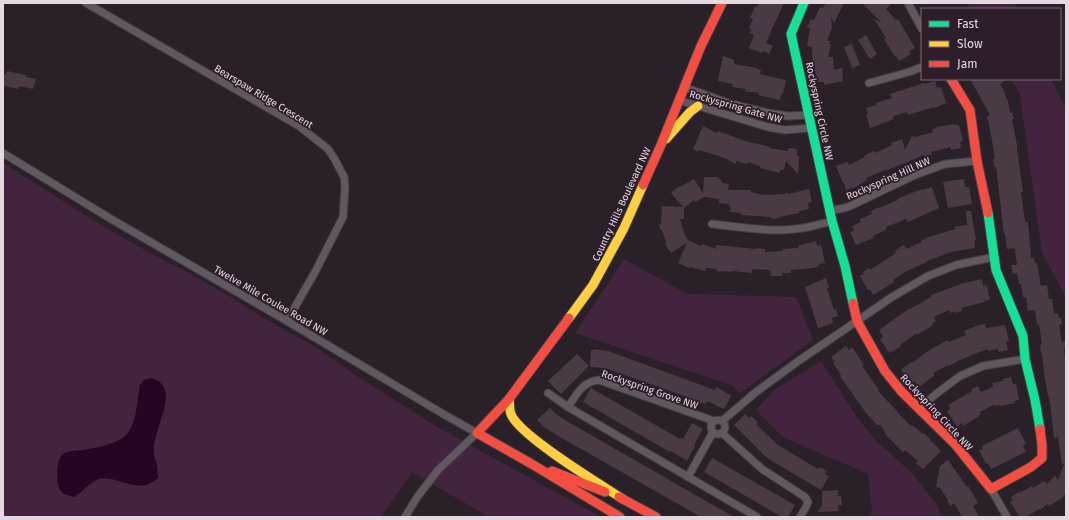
<svg xmlns="http://www.w3.org/2000/svg" width="1069" height="520" viewBox="0 0 1069 520" font-family="'Fira Sans',sans-serif">
<style>
.green{fill:#43243e}
.water{fill:#250523}
.building{fill:#493a46}
.lines{fill:none;stroke-linecap:round;stroke-linejoin:round}
.street-casing{stroke:#443c43;stroke-width:9}
.fast-casing{stroke:#443c43;stroke-width:11}
.slow-casing{stroke:#443c43;stroke-width:11}
.jam-casing{stroke:#443c43;stroke-width:11}
.street{stroke:#60585e;stroke-width:7}
.fast{stroke:#16e098;stroke-width:9}
.slow{stroke:#ffcf43;stroke-width:9}
.jam{stroke:#f24e42;stroke-width:9}
.labels{text-anchor:middle;stroke-width:3.5;stroke-linejoin:round;paint-order:stroke}
.street-label{font-size:10px;fill:#e4d8e1;stroke:#2e1d2b}
</style>
<rect width="100%" height="100%" fill="#2a2128"/>
<g class="green">
<polygon points="966,3 1014,3 1017,9 970,9"/>
<polygon points="1011,79 1051,79 1066,109 1066,297 1042,253 1020,94"/>
<polygon points="3,163 93,220 141,248 185,271 231,297 262,317 317,348 360,378 437,427 601,517 489,517 412,472 381,517 3,517"/>
<polygon points="624,259 687,294 796,297 813,340 740,393 732,385 575,333"/>
<polygon points="821,361 856,416 876,441 912,473 937,505 941,517 870,517 872,511 868,474 783,437 756,410 774,390"/>
</g>
<path class="water" d="M151 378 159 381 164 387 166 396 164 411 161 419 154 444V455L157 465 158 478C143 492 129 483 111 479 108 479 103 478 99 479 89 482 83 492 74 497 66 495 60 494 58 485 57 478 56 461 62 455 66 450 77 451 83 450 96 448 117 444 126 435 137 425 137 399 140 385L144 380Z"/>
<g class="building">
<polygon points="759,3 784,3 772,29 766,43 773,46 769,54 763,51 762,53 749,48 754,35 750,33 751,29 749,28 753,19 750,18 755,6 757,7"/>
<polygon points="826,3 844,3 834,23 831,17 832,28 827,41 830,41 829,44 831,44 828,57 833,57 834,70 842,68 843,77 842,77 843,81 824,85 824,82 818,82 814,66 813,66 812,47 807,46 810,28 807,27 811,19 814,20 820,7 823,8"/>
<polygon points="862,3 892,3 886,9 896,20 898,19 915,48 909,51 911,54 899,61 896,56 895,57 884,39 886,38 874,19 882,23"/>
<polygon points="866,35 877,54 870,59 858,40"/>
<polygon points="852,44 860,65 852,68 844,47"/>
<polygon points="723,56 734,60 734,64 757,68 757,69 761,70 760,74 786,80 783,94 782,93 780,100 758,95 759,93 745,91 746,89 732,87 733,84 718,81"/>
<polygon points="7,71 26,75 26,77 36,79 33,89 19,86 18,89 3,86 3,74 6,75"/>
<polygon points="970,79 1008,79 1000,84 1005,93 1005,95 1008,101 1010,113 1012,112 1014,119 1012,119 1017,145 1017,149 1023,192 1021,192 1025,222 1028,222 1030,244 1031,258 1034,258 1035,263 1037,263 1041,286 1047,285 1049,299 1052,299 1054,313 1058,313 1059,318 1061,318 1062,324 1059,325 1062,342 1065,341 1066,348 1064,348 1066,369 1066,493 1062,498 1049,506 1048,504 1040,510 1039,509 1026,517 1020,517 1010,502 1013,500 1011,497 1019,492 1020,493 1032,486 1033,488 1044,481 1047,484 1055,476 1058,480 1064,464 1062,464 1058,437 1054,438 1051,410 1049,396 1048,396 1044,373 1042,353 1041,353 1040,345 1042,344 1039,324 1037,325 1035,310 1028,311 1026,297 1023,297 1021,284 1019,284 1017,273 1013,274 1011,265 1017,265 1015,250 1014,248 1007,249 1005,234 1004,234 996,167 994,167 993,159 995,159 992,140 987,116 990,115"/>
<polygon points="935,81 937,88 941,87 946,103 935,108 935,107 924,110 908,115 907,112 893,116 893,119 889,121 870,128 866,115 868,114 866,108 877,105 876,103 892,98 890,94 924,83 925,84"/>
<polygon points="954,124 955,125 959,125 963,141 960,142 961,148 951,150 951,147 931,152 932,154 925,157 924,155 885,171 885,170 866,178 867,180 856,187 846,190 844,183 843,183 836,166 848,162 849,165 865,157 864,156 869,153 874,151 875,153 892,145 891,143 902,139 905,150 912,136 915,137 933,132 932,129 937,128 936,127"/>
<polygon points="703,126 717,133 718,131 745,141 770,147 769,148 788,151 789,148 797,149 797,156 799,156 798,174 786,161 784,170 780,170 780,173 760,168 760,166 748,162 747,164 736,161 736,164 729,161 729,160 716,155 699,150 698,152 693,149"/>
<polygon points="704,177 718,177 723,183 729,184 728,190 751,190 751,192 763,195 785,194 786,192 788,194 809,189 812,202 808,203 809,209 799,211 799,213 780,217 780,218 771,219 771,217 741,215 742,213 730,212 731,207 729,207 729,204 719,203 719,199 704,197 695,202 694,200 684,208 684,219 680,219 684,233 688,240 701,246 702,244 716,249 716,245 756,249 756,248 765,249 765,252 783,251 782,249 798,248 798,246 816,241 817,246 821,245 825,263 819,264 819,266 813,268 791,270 791,273 782,273 783,276 771,276 770,270 752,269 752,273 732,271 732,272 723,271 723,272 717,271 717,269 706,268 705,271 690,267 689,268 678,263 687,243 671,253 668,249 665,244 666,243 662,230 661,231 659,225 661,224 662,206 683,207 671,193 679,186 680,187 694,179 703,193"/>
<polygon points="964,179 965,187 969,187 972,204 948,208 943,182"/>
<polygon points="932,187 939,208 908,222 906,219 886,227 887,229 873,236 874,238 856,245 850,232 854,231 852,226 861,222 860,219 872,214 871,211 879,207 879,208 898,200 897,199 922,189 922,190"/>
<polygon points="966,211 971,211 976,240 974,241 975,248 951,252 927,261 927,262 907,271 893,280 894,282 873,295 870,289 868,290 860,276 864,274 863,272 869,268 870,270 896,253 895,251 899,249 898,248 904,245 906,249 922,242 921,240 926,239 926,238 955,229 954,227 967,225"/>
<polygon points="826,278 829,287 827,288 834,310 836,309 838,316 832,318 833,323 818,328 805,287"/>
<polygon points="982,279 983,286 986,285 987,287 990,300 984,301 985,302 961,308 962,311 956,313 955,311 950,313 949,310 934,317 936,321 932,324 933,325 917,335 917,333 900,345 901,346 892,352 892,351 889,353 880,339 883,337 879,330 910,308 910,309 931,297 931,295 961,284"/>
<polygon points="985,324 986,328 1005,325 1009,341 1006,342 1008,350 998,352 998,349 988,351 988,349 971,355 971,356 960,360 949,366 948,365 933,373 935,375 919,387 914,381 912,383 901,370 911,362 912,363 928,351 948,340 949,342 966,335 964,331 979,325"/>
<polygon points="846,346 849,350 852,347 864,365 862,366 879,390 878,391 898,412 898,413 911,426 912,425 923,434 924,433 930,439 930,440 941,451 923,469 916,463 918,461 905,450 903,452 885,434 885,432 882,427 879,425 877,425 866,413 840,376 841,375 833,363 835,362 831,357"/>
<polygon points="595,349 608,351 715,390 716,387 720,389 731,396 724,409 707,401 706,404 687,398 687,397 605,368 590,367 591,350 595,350"/>
<polygon points="577,354 589,366 561,394 548,381"/>
<polygon points="1011,377 1013,384 1016,384 1019,400 1014,401 1015,403 1001,406 1000,405 995,406 995,404 980,412 981,414 978,416 978,417 963,426 962,423 957,427 947,411 950,409 948,405 972,391 971,389 978,386 981,392 993,387 992,383 1003,381 1003,379"/>
<polygon points="591,388 680,439 680,438 683,439 692,423 703,429 694,445 695,446 687,461 671,451 669,452 663,448 583,402"/>
<polygon points="550,408 557,415 570,423 734,517 701,517 560,437 544,427 537,420"/>
<polygon points="745,414 749,418 751,416 758,422 756,424 778,445 818,469 820,467 827,471 825,474 829,476 821,490 767,458 734,425"/>
<polygon points="1018,428 1026,444 1023,446 1026,452 991,469 988,463 986,464 979,450 983,449 982,446"/>
<polygon points="712,458 795,505 788,517 782,517 704,472"/>
<polygon points="948,460 967,487 968,486 973,494 978,503 973,506 979,517 962,517 954,503 950,506 947,500 948,500 940,488 936,487 940,466"/>
<polygon points="838,490 838,496 841,496 842,505 838,505 839,511 818,512 822,505 822,491"/>
</g>
<g class="lines">
<defs>
<g id="street">
<polyline points="86,3 299,126 328,149 334,158 344,177 345,186 343,217 315,272 287,321"/>
<polyline points="908,3 922,29"/>
<polyline points="869,83 909,72 922,67"/>
<polyline points="684,87 728,103 768,113 788,116 810,115"/>
<polyline points="678,100 768,127 785,130 812,128"/>
<polyline points="3,153 111,219 287,321 445,415 477,433 438,470 418,496 405,517"/>
<polyline points="830,211 848,207 915,175 945,164 977,161"/>
<path d="M712 224C739 227 768 232 796 229 808 228 820 224 832 221"/>
<polyline points="548,393 568,407 757,517"/>
<path d="M568 407C577 394 582 382 599 380L714 421"/>
<polyline points="919,409 936,394 960,376 983,366 1025,359"/>
<circle cx="718" cy="427" r="7"/>
<polyline points="722,421 756,392 797,362 892,297 928,276 956,265 994,257"/>
<polyline points="722,433 762,469 805,497 808,502 806,507 800,517"/>
<polyline points="688,477 713,432"/>
<polyline points="991,489 1007,517"/>
</g>
<g id="fast">
<polyline points="804,3 791,34 832,221 845,266 853,303"/>
<polyline points="988,213 996,270 1023,336 1025,359 1035,400 1040,429"/>
</g>
<g id="slow">
<polyline points="666,139 690,112 698,106"/>
<polyline points="569,318 593,285 624,228 643,185"/>
<path d="M509 399C510 404 509 410 511 414 518 435 601 485 623 499"/>
</g>
<g id="jam">
<polyline points="951,79 970,110 977,161 988,213"/>
<polyline points="643,185 661,145 701,46 722,3"/>
<polyline points="853,303 857,321 885,371 901,391 955,444 991,489 1031,467 1042,458 1042,445 1040,429"/>
<polyline points="569,318 509,399 477,433 530,463 620,517"/>
<polyline points="552,471 605,492"/>
<polyline points="619,497 656,517"/>
</g>
</defs>
<use href="#street" class="street-casing"/>
<use href="#fast" class="fast-casing"/>
<use href="#slow" class="slow-casing"/>
<use href="#jam" class="jam-casing"/>
<use href="#street" class="street"/>
<use href="#fast" class="fast"/>
<use href="#slow" class="slow"/>
<use href="#jam" class="jam"/>
</g>
<g class="labels">
<g class="street-label">
<text transform="translate(264 96) rotate(31)" y="4">Bearspaw Ridge Crescent</text>
<text transform="translate(736 106) rotate(16)" y="4">Rockyspring Gate NW</text>
<text transform="translate(820 111) rotate(78)" y="4">Rockyspring Circle NW</text>
<text transform="translate(888 178) rotate(-24)" y="4">Rockyspring Hill NW</text>
<text transform="translate(621 204) rotate(-65)" y="4">Country Hills Boulevard NW</text>
<text transform="translate(271 300) rotate(30)" y="4">Twelve Mile Coulee Road NW</text>
<text transform="translate(650 389) rotate(19)" y="4">Rockyspring Grove NW</text>
<text transform="translate(937 412) rotate(47)" y="4">Rockyspring Circle NW</text>
</g>
</g>
<rect width="1069" height="520" fill="none" stroke="#e4d8e1" stroke-width="8"/>
<rect x="921" y="8" width="140" height="72" fill="#2e1d2b" stroke="#776874"/>
<rect x="929" y="21" width="20" height="6" fill="#16e098" stroke="#776874"/>
<text x="957" y="28" font-size="12" fill="#e4d8e1">Fast</text>
<rect x="929" y="41" width="20" height="6" fill="#ffcf43" stroke="#776874"/>
<text x="957" y="48" font-size="12" fill="#e4d8e1">Slow</text>
<rect x="929" y="61" width="20" height="6" fill="#f24e42" stroke="#776874"/>
<text x="957" y="68" font-size="12" fill="#e4d8e1">Jam</text>
</svg>
